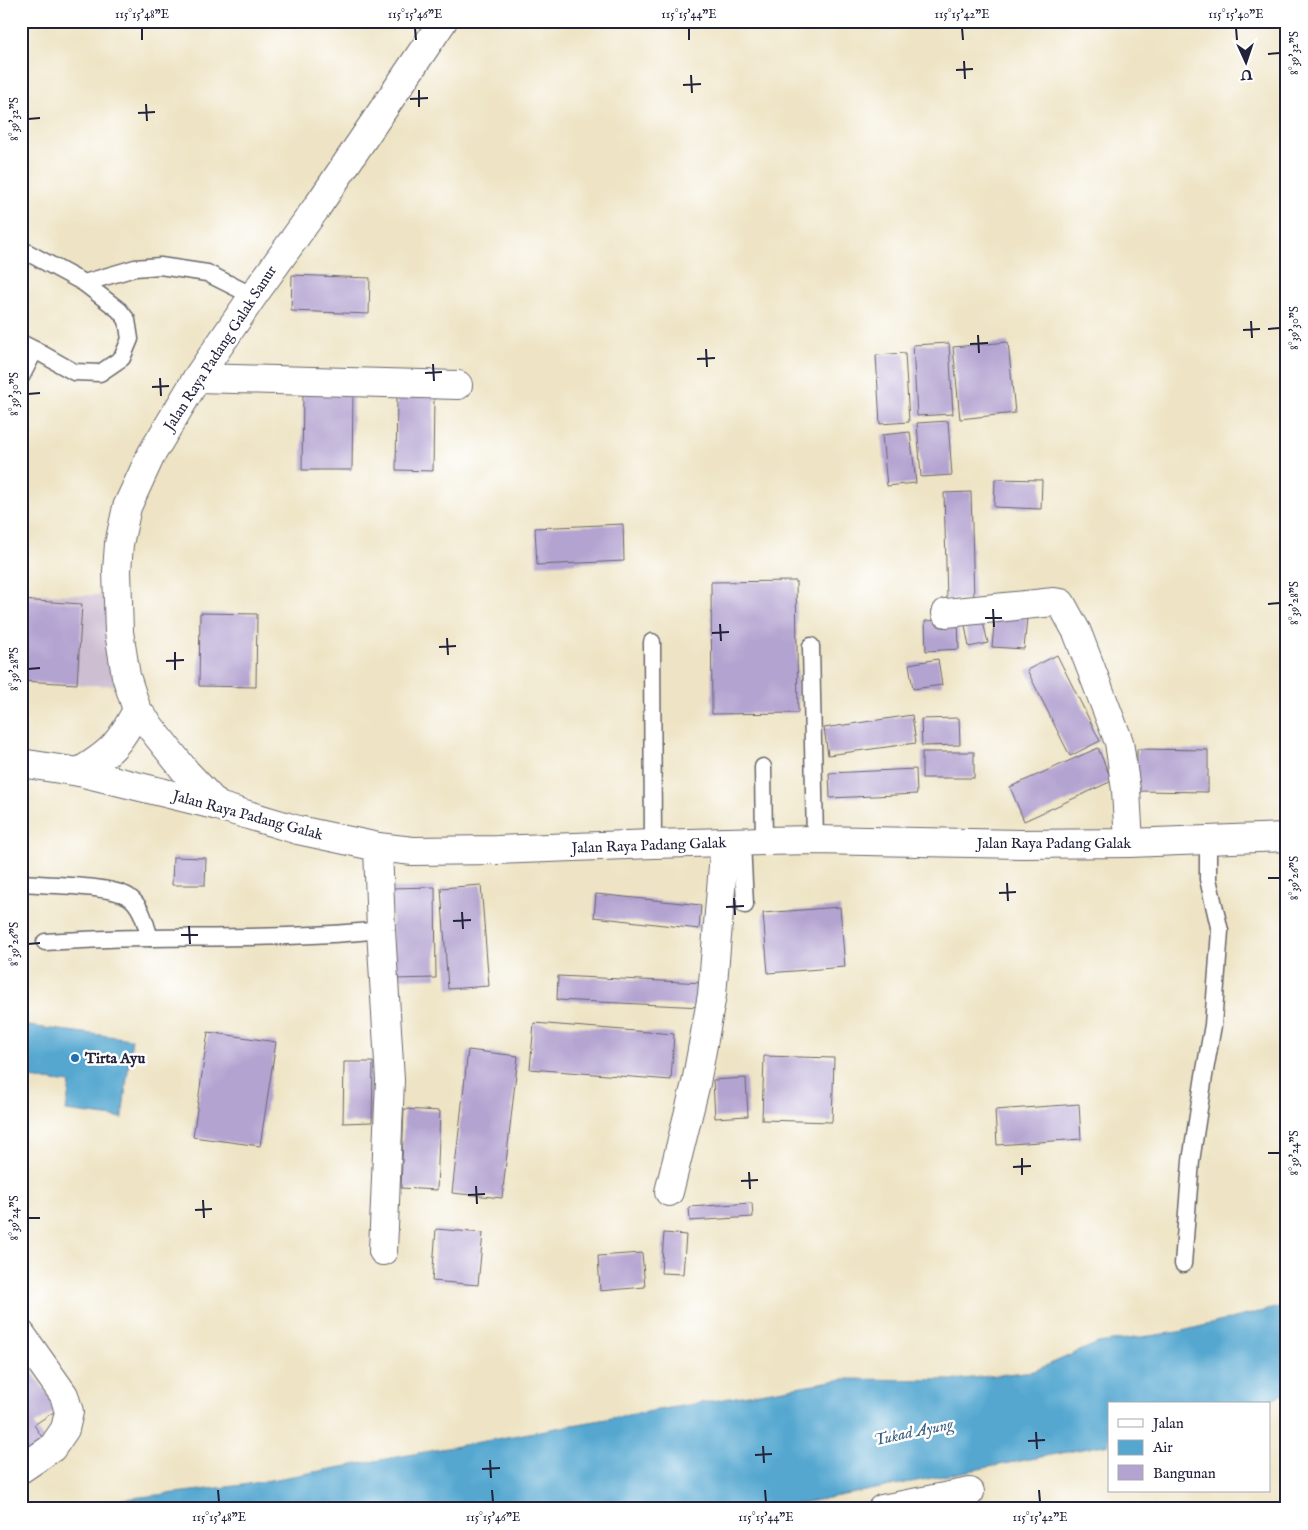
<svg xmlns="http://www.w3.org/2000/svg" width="1308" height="1530" viewBox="0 0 1308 1530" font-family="'IM FELL English',serif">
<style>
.industrial{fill:#cdbed2}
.water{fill:#55a7d0;stroke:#3c6486}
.building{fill:#b3a3d0}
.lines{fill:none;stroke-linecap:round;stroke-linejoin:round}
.service-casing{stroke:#69666b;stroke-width:19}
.minor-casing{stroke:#69666b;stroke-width:30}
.service{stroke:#fff;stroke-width:16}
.minor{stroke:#fff;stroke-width:28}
.ticks{fill:none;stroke:#22223b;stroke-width:2}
.poi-dot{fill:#1f6fb2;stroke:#fff;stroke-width:2}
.labels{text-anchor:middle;stroke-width:5;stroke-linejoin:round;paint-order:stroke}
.street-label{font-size:15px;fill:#22223b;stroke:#fff}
.poi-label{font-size:15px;font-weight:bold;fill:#22223b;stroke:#fff;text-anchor:start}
.water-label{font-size:16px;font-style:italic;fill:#395e7e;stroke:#fff}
.neatline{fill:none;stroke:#22223b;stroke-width:2}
.ticks-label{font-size:12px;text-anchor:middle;fill:#22223b}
</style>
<rect width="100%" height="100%" fill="#fff"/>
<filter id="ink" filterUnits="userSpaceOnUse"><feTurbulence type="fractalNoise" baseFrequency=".02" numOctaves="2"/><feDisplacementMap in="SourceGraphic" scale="10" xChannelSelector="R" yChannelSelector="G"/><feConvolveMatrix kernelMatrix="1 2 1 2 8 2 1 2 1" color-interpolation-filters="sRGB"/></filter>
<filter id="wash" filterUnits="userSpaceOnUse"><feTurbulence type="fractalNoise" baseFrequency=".0096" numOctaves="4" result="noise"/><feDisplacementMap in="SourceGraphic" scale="20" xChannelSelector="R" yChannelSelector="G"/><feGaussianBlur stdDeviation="1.12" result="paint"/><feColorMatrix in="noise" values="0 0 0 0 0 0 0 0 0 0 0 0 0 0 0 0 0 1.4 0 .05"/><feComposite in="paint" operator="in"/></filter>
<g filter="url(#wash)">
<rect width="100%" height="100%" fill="#eee4c5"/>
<polygon class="industrial" points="21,593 115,596 122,686 21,683"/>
<g class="water">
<polygon points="21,1025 132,1039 122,1118 66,1111 70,1083 21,1077"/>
<polygon points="1287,1303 1287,1393 1256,1404 1109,1404 1109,1444 771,1509 88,1509 98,1502 243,1485 628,1415 844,1379 954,1380 1034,1371 1098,1343 1178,1332 1279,1307"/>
</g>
<g id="blocks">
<g class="building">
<polygon points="292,275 370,278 369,314 291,311"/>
<polygon points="1008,342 1015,413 960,419 953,347"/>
<polygon points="949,343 953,414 917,416 913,345"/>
<polygon points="905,353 909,422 880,424 876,355"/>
<polygon points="303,392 353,393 352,470 302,470"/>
<polygon points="397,395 434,396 433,471 396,470"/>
<polygon points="948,421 952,475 921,477 917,423"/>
<polygon points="910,432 916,483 887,486 882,435"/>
<polygon points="995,479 1042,480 1041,509 994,507"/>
<polygon points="971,492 974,599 947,599 944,493"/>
<polygon points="623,524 624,561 537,565 535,528"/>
<polygon points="796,581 798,713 712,714 711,582"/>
<polygon points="21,600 82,604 77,684 21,681"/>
<polygon points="200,613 257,614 256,687 199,686"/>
<polygon points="995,615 1027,618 1024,649 992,647"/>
<polygon points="982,617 988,643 969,647 964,620"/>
<polygon points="958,619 959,649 926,651 925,621"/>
<polygon points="1057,655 1100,741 1070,756 1027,670"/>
<polygon points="938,659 942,685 913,689 909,664"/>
<polygon points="912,715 916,743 828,755 824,728"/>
<polygon points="959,718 960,745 922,746 921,719"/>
<polygon points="1098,748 1112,781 1024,821 1010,787"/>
<polygon points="1137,749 1208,750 1208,792 1137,791"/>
<rect x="922" y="752" width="52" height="26"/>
<polygon points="916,769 917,794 830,798 829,773"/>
<polygon points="173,857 206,858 205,885 172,885"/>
<polygon points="481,885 489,986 448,989 441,888"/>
<polygon points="435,887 436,978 393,979 391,888"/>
<polygon points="596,894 701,905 699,929 594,917"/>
<polygon points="840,907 845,967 768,973 763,913"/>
<polygon points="558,976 704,983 702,1007 557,1000"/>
<polygon points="534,1023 674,1034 671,1080 530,1069"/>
<polygon points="208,1032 276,1042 260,1146 193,1137"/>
<polygon points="468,1050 518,1056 502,1198 452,1193"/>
<polygon points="764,1056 834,1058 832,1122 762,1120"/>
<polygon points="344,1062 373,1062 372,1122 343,1123"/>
<polygon points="746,1078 748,1116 715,1118 713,1080"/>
<polygon points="1079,1104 1081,1139 997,1145 995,1110"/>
<polygon points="404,1109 440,1111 437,1190 401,1188"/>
<polygon points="752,1203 753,1217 690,1221 689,1207"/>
<polygon points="436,1229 483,1233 478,1285 432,1281"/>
<polygon points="664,1233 686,1235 683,1274 661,1273"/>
<polygon points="642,1253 645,1287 600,1291 598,1256"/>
<polygon points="21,1356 58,1409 34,1425 47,1445 21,1463"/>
</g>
</g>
</g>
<g filter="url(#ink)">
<use href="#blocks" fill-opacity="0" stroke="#69666b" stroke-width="1"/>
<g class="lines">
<defs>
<g id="service">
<polyline points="21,249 84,283 119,310 127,320 130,339 122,358 100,373 74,372 35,350"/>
<polyline points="84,283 135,268 160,266 207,273 253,296"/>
<polyline points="21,343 35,350 21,377"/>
<polyline points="652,642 653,844"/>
<polyline points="811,646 815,840"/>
<polyline points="763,767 764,841"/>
<polyline points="742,842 745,905"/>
<path d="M21 883C46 885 110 885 129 897 142 906 145 923 150 938"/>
<path d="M45 942C80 940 116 938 152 938 228 937 304 938 381 930"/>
<polyline points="1183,1264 1191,1161 1204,1076 1213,1025 1220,931 1208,879 1208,840"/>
</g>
<g id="minor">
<polyline points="197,378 458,385"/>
<polyline points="946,613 1054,602 1061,603 1077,632 1119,742 1126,790 1129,843"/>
<polyline points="21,763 79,772 218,806 298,830 378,847 413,851 497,850 653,844 764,841 815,840 1022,844 1129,843 1287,837"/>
<path d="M79 772C112 752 119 744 137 710"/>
<polyline points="218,806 186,772 137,710 126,676 119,632 117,571 119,544 127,507 151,455 197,378 253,296 317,207 443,21"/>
<polyline points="378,847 381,930 390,1080 383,1251"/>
<polyline points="669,1192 696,1083 712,995 725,842"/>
<polyline points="21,1334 64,1395 69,1412 65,1429 52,1448 21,1469"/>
<polyline points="882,1509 970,1492"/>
</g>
</defs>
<use href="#service" class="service-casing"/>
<use href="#minor" class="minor-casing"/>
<use href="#service" class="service"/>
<use href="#minor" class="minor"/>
</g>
</g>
<path class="ticks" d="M142 28V40M415 28 416 40M689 28V40M962 28 963 40M1236 28 1237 40M1268 54 1280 53M964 61 965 79M956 70 973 69M691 75 692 93M683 85 701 84M419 90V107M410 99 428 98M146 104 147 121M138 113 155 112M28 119 40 118M1251 321 1252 338M1268 329 1280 328M1243 330 1260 329M978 335 979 353M970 344 988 343M706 349 707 367M697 359 715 358M433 364 434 381M425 373 442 372M160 378 161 396M152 387 169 386M28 394 40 393M1268 604 1280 603M993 609 994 627M985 618H1002M720 624 721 641M712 633 729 632M447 638 448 655M439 647 456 646M175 652V670M166 661 184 660M28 669 40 668M1268 878H1280M1007 883 1008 901M999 893 1016 892M734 898 735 915M726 907 744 906M462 912 463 929M453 921 471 920M189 926 190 944M181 935H198M28 944 40 943M1268 1153H1280M1022 1158V1175M1013 1167 1031 1166M749 1172 750 1189M741 1181 758 1180M476 1186 477 1204M468 1195 485 1194M203 1200 204 1218M195 1210 212 1209M28 1218H40M1036 1432 1037 1449M1028 1441 1045 1440M763 1446 764 1463M755 1455 772 1454M490 1460 491 1478M482 1469 500 1468M218 1490 219 1502M492 1490 493 1502M765 1490 766 1502M1039 1490 1040 1502"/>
<circle class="poi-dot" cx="75" cy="1058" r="5"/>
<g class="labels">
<g class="street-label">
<text transform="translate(220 348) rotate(-57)" y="5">Jalan Raya Padang Galak Sanur</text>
<text transform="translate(248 815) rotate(15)" y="5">Jalan Raya Padang Galak</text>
<text x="1054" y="848">Jalan Raya Padang Galak</text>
<text transform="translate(649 845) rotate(-2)" y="5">Jalan Raya Padang Galak</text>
</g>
<g class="poi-label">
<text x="85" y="1063">Tirta Ayu</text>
</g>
<g class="water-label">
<text transform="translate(913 1431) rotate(-12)" y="6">Tukad Ayung</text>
</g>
</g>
<rect width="1308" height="1530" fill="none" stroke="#fff" stroke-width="55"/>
<rect x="1108" y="1402" width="162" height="90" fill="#ffffff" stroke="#a7a7b1"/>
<rect x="1118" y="1419" width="25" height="8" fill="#ffffff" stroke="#a7a7b1"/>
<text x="1153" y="1428" font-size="15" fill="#22223b">Jalan</text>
<rect x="1118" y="1440" width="25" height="15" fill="#55a7d0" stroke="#a7a7b1"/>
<text x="1153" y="1452" font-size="15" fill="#22223b">Air</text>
<rect x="1118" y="1465" width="25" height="15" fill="#b3a3d0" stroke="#a7a7b1"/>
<text x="1153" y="1478" font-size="15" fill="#22223b">Bangunan</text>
<g transform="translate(1246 62) rotate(177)" stroke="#ffffff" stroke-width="4" paint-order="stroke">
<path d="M0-4L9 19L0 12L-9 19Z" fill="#22223b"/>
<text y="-8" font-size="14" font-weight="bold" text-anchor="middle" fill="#22223b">U</text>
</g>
<rect x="28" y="28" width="1252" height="1474" class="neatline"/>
<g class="ticks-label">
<text x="142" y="18">115°15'48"E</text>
<text x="415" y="18">115°15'46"E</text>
<text x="689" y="18">115°15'44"E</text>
<text x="962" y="18">115°15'42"E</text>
<text x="1236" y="18">115°15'40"E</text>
<text transform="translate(1294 53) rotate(-90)" y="4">8°39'32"S</text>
<text transform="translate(14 119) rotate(-90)" y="4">8°39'32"S</text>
<text transform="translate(1294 328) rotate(-90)" y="4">8°39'30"S</text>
<text transform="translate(14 394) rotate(-90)" y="4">8°39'30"S</text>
<text transform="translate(1294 603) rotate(-90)" y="4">8°39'28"S</text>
<text transform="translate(14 669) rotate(-90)" y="4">8°39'28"S</text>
<text transform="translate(1294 878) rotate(-90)" y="4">8°39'26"S</text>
<text transform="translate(14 944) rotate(-90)" y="4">8°39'26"S</text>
<text transform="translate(1294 1153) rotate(-90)" y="4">8°39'24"S</text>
<text transform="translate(14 1218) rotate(-90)" y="4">8°39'24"S</text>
<text x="219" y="1521">115°15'48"E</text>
<text x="493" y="1521">115°15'46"E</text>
<text x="766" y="1521">115°15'44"E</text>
<text x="1040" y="1521">115°15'42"E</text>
</g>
</svg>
